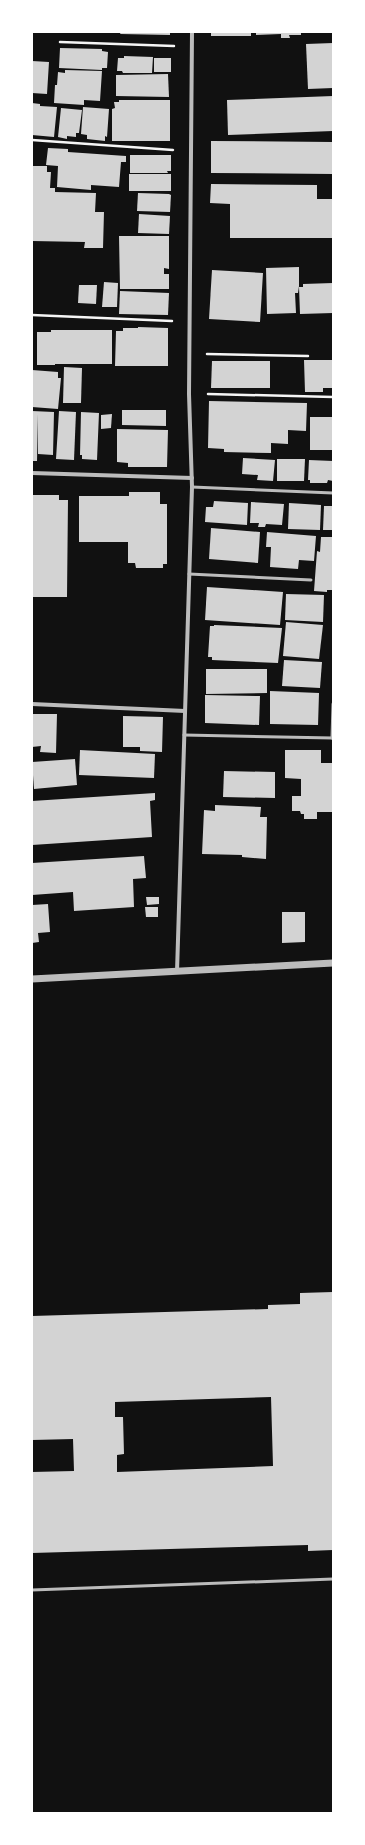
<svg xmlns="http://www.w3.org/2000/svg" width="365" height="1845" viewBox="0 0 365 1845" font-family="Figtree,sans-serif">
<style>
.building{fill:#d3d3d3;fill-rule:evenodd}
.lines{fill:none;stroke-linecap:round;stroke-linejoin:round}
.path{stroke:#f5f5f5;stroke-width:2.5}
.service{stroke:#bcbcbc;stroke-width:3}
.minor{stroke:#bcbcbc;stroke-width:4}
.tertiary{stroke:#bcbcbc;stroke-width:7}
</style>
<rect width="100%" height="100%" fill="#111"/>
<g class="building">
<polygon points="121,32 170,32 170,35 120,34"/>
<rect x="211" y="32" width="40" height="4"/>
<polygon points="256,32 301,32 301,35 289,35 290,38 281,38 281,34 256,35"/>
<polygon points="333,43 333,88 308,89 306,44"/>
<polygon points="60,48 102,49 102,51 108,52 107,68 102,68 102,70 59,68"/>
<polygon points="124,56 153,57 152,73 123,73 122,71 117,71 118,58 124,58"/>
<rect x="154" y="58" width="17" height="14"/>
<polygon points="32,61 49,62 47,94 32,93"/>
<polygon points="65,70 102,71 100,101 84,100 84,105 54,103 55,85 57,85 58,72 65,73"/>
<polygon points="168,74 169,97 116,96 116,75"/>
<polygon points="333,96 333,131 228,135 227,100"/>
<polygon points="119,100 170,100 170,141 112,141 112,109 115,108 114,102 119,102"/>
<polygon points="32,103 40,104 40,106 57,107 54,137 32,135"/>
<polygon points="83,107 109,109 107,137 105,136 105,141 87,139 87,135 81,134"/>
<polygon points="61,108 82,110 79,133 76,133 76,137 67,136 67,139 58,137"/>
<polygon points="211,141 333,142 333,174 211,173"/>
<polygon points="48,148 68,149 68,152 126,156 126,162 121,162 119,187 91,185 91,190 57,187 58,166 46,165"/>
<polygon points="130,155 171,155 171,171 167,171 168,173 130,173"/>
<polygon points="32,166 47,166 47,172 51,172 50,188 55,188 55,192 96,193 95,212 104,212 103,248 84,248 85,242 32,241"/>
<rect x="129" y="174" width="42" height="17"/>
<polygon points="211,184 317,185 317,199 333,199 333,238 230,238 230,204 210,203"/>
<polygon points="138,193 169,194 171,195 170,212 137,211"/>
<polygon points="139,214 170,216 169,234 138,233"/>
<polygon points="119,236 169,236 169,269 164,268 164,274 169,274 169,289 120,289"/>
<polygon points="299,267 299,286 298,293 295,293 296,313 267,314 266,268"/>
<polygon points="212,270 263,273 260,322 209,319"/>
<polygon points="104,282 118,283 117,307 102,307"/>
<polygon points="333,283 333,313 300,314 299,287 303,287 303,284"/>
<polygon points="79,285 97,285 96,304 78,303"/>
<polygon points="120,291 169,293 168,315 119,314"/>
<polygon points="138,327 168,328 168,366 115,366 116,331 123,331 123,328 138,328"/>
<polygon points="51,330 112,330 112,364 55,364 55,365 37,365 37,332 51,332"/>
<polygon points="304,360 333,360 333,388 323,388 323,392 305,392"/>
<polygon points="212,361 270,361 270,388 211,388"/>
<polygon points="64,367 82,368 81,403 63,403"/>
<polygon points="32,370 58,372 58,378 61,378 58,409 32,407"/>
<polygon points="209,401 307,403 306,431 288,430 288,444 271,443 271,453 224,452 224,449 208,448"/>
<polygon points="122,410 166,410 166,426 122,425"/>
<polygon points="32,411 54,412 53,455 38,454 38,414 37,461 32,461"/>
<polygon points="59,411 76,412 74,460 56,459"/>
<polygon points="81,412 99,413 97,460 82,459 82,455 80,455"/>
<polygon points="112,414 111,428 101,429 101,415"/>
<rect x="310" y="417" width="23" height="33"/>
<polygon points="117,429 168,430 167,467 128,467 128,463 117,462"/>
<polygon points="243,458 275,460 273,481 257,480 258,475 242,474"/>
<polygon points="277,459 305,459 304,481 277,481"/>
<polygon points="309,460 333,461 333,481 328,480 327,483 310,483 310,480 308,480"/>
<polygon points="129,492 160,492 160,504 167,504 167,564 163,564 163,568 136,568 135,563 128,563 128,542 79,542 79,496 129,496"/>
<polygon points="32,495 59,495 59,500 68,500 67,597 32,597"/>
<polygon points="214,501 248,503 247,525 205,522 206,507 213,507"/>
<polygon points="251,502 284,504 282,525 266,524 265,527 258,527 259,523 250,523"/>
<polygon points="289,503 321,505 320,530 288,529"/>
<polygon points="324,506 333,506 333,530 323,530"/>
<polygon points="211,528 260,532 258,563 209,559"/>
<polygon points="267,532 316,536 314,561 299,560 298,569 270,567 271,547 266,547"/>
<polygon points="321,537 333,537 333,590 327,590 327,592 314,591 317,551 320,552"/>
<polygon points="207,587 283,592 280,625 205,620"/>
<polygon points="286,594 324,595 323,622 285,620"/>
<polygon points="286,622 323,625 319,659 283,656"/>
<polygon points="214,625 282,628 278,663 212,660 212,657 208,657 210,626 214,626"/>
<polygon points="284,660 322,662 320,688 282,686"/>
<polygon points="206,669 267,669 267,693 206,694"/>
<polygon points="270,691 319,693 318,725 270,724"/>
<polygon points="205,695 260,696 259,725 205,723"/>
<polygon points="32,714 57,714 56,753 40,752 41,746 32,747"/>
<polygon points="123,716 163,717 162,752 140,751 140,747 123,747"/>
<polygon points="80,750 155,754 154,778 79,775"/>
<polygon points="285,750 321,750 321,763 333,763 333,812 317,812 317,819 304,819 304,814 301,814 300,811 292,811 292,796 301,796 301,779 285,778"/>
<polygon points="75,759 77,785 34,789 32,762"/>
<polygon points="224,771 275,772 275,798 223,797"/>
<polygon points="155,793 155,800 150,801 152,837 32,845 32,801"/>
<polygon points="215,805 261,807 260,817 267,817 266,859 242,857 242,855 202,854 204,810 215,811"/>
<polygon points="144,856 146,878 133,879 134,907 74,911 73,892 32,895 32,863"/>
<polygon points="146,897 159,897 159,904 147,905"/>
<polygon points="48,904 50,932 38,933 39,942 32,943 32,905"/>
<polygon points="145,907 158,907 158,917 146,917"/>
<polygon points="282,912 305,912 305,942 282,943"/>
<path d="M333 1292V1550L308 1551V1545L32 1553V1472L74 1471 73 1439 32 1440V1316L268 1309V1305L300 1304V1293ZM271 1397 273 1466 117 1472V1455L124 1454 123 1417H115V1402Z"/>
</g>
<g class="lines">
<g class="path">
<polyline points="60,42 174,46"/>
<polyline points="32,140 173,150"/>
<polyline points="32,315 172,321"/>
<polyline points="207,354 308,356"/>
<polyline points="208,394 333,397"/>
</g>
<g class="service">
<polyline points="192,487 333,493"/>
<polyline points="189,574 311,580"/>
<polyline points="184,735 333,738"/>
<polyline points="332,738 333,704"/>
<polyline points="32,1590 333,1579"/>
</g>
<g class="minor">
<polyline points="32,473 192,478"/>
<polyline points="32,704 185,711"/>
<polyline points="177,972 192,487 189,394 192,32"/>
</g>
<polyline class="tertiary" points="32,979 333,963"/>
</g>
<rect width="365" height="1845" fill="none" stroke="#ffffff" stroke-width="66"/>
</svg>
